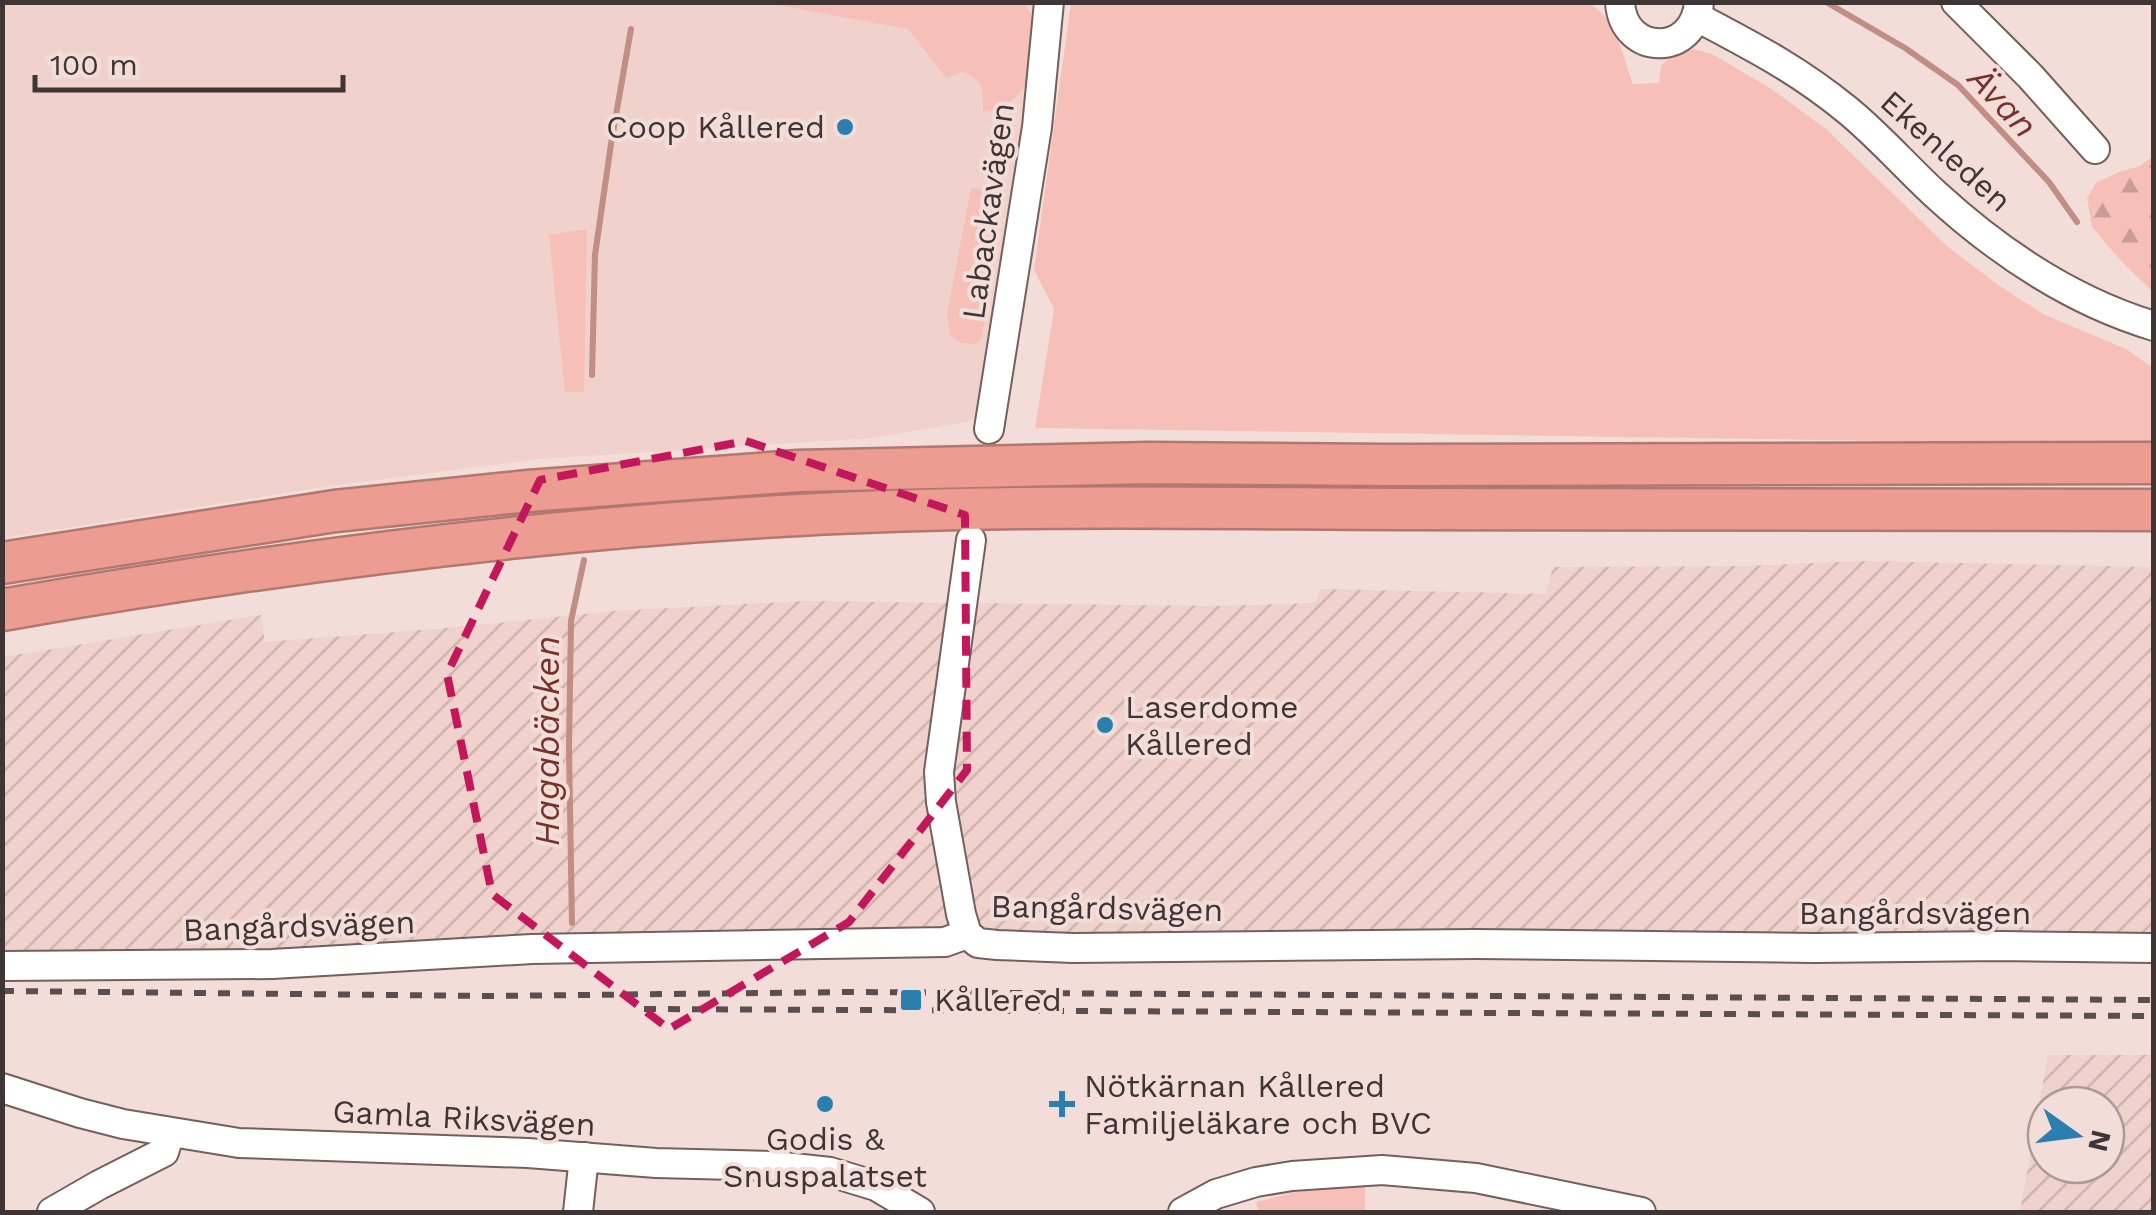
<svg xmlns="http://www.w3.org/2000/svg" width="2156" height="1215" viewBox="0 0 2156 1215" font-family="'Work Sans',sans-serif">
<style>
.built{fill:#f0d1cc}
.industrial{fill:url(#industrial-furrows);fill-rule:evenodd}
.grass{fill:#f6c0b8}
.forest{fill:url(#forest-firs)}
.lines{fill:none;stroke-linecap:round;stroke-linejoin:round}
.stream{stroke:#c18d85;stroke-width:6}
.minor-casing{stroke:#73605d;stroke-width:32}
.highway-casing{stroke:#b07870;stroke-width:45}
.minor{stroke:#fff;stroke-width:28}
.highway{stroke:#ed9c91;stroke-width:40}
.rail{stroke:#5a4f4e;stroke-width:6;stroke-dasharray:12 12;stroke-linecap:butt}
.marked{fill:none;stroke:#c2185b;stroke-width:8;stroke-dasharray:20 12;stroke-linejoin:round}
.poi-dot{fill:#2a7fae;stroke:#f3ddd9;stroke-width:4}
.labels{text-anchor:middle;stroke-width:8;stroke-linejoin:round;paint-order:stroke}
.poi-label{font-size:32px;fill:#3e3534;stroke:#f3ddd9;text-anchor:start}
.street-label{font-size:32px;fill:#3e3534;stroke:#f3ddd9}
.water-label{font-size:35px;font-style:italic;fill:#75332c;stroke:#f3ddd9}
</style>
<defs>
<pattern id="industrial-furrows" width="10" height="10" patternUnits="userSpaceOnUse" patternTransform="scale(2.5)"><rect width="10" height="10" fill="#f0d1cc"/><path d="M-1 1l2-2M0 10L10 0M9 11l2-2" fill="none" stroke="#cfb4b0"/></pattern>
<pattern id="forest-firs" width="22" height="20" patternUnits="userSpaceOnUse" patternTransform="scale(2.5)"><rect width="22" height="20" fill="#f6c0b8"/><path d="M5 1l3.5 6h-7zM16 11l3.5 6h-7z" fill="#c99d96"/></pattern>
</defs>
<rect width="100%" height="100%" fill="#f3ddd9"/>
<polygon class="built" points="3,3 1039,3 987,412 967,422 874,438 539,459 323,487 3,538"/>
<g class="industrial">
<polygon points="1859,561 2153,567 2153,938 1572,938 3,960 3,657 261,615 265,642 447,628 616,611 803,601 1218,606 1315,603 1321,589 1546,594 1553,567 1745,566"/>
<path d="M2048 1055H2153V1212H2020ZM2046 1105H2106V1165H2046Z"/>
</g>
<g class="grass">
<path d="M767 3H1024C1038 17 1037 63 1028 81 1020 96 1001 112 983 112 983 89 985 82 963 72L946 78 908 29Z"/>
<path d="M1071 3H1588C1616 16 1623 58 1633 84L1659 83 1661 66 1672 55 1694 49 1712 54 1770 88 1826 129 1948 247 1997 284 2043 314 2126 349 2152 367 2153 445 1035 428 1054 309 1034 270Z"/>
<polygon points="971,188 1003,193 982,337 976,344 962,343 950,335 947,315"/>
<polygon points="587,229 584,392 565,392 549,235"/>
<polygon points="1365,1186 1365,1212 1259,1212 1256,1202 1296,1192"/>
</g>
<polygon class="forest" points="2153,156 2153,292 2121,261 2092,227 2087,198 2096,183 2119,172 2140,166"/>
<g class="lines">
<g class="stream">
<polyline points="1826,2 1905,48 1958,85 2049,182 2077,222"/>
<polyline points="592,375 595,255 611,144 631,29"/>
<polyline points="572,923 569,748 571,621 584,560"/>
</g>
<defs>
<g id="minor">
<path d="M1620 2C1623 57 1695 57 1699 2"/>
<polyline points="1956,2 2030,76 2095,149"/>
<path d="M1697 17C1752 46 1797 69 1846 109 1877 134 1904 165 1934 193 1997 251 2071 301 2154 326"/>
<polyline points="989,429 1037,127 1049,2"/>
<polyline points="967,934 978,943 997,945 1073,948 1475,944 1814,948 2002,946 2154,948"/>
<polyline points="967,934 961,914 941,802 939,772 971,540"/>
<polyline points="2,966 272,964 532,949 945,942 967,934"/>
<polyline points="2,1088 80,1113 123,1124 239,1143 528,1153 656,1163 775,1166 830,1172 876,1186 920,1212"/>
<polyline points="52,1212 99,1185 164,1152 170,1133"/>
<polyline points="578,1212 584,1157"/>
<polyline points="1183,1212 1216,1194 1256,1182 1292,1176 1382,1170 1476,1178 1641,1212"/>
</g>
<g id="highway">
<polyline points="2,563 335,511 528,491 798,471 1149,463 1389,465 2154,463"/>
<path d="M2 610C266 564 531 529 799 515 997 504 1196 508 1395 509 1648 510 1901 510 2154 510"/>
</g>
</defs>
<use href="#minor" class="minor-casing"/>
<use href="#highway" class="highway-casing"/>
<use href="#minor" class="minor"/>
<use href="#highway" class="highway"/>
<g class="rail">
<polyline points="2,991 489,996 853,992 2154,1000"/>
<polyline points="644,1009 2154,1016"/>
</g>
</g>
<path class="marked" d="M746 441 965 515 967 770 849 922 669 1029 492 894 447 674 540 480Z"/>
<g class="poi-dot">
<circle cx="845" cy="127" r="10"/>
<circle cx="1105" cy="725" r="10"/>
<rect x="899" y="988" width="24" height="24" rx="5"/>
<circle cx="825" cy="1104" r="10"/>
<path d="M1057 1089h10v10h10v10h-10v10h-10v-10h-10v-10h10z"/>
</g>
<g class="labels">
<g class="poi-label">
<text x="825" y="138" text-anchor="end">Coop Kållered</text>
<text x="1125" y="718">Laserdome<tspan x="1125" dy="37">Kållered</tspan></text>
<text x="934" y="1011">Kållered</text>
<text x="1084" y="1097">Nötkärnan Kållered<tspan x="1084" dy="37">Familjeläkare och BVC</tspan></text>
<text x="825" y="1150" text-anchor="middle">Godis &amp;<tspan x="825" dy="37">Snuspalatset</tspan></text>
</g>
<g class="street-label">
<text transform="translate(1946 151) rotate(42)" y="11">Ekenleden</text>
<text transform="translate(988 211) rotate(-82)" y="11">Labackavägen</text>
<text transform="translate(1107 908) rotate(1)" y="11">Bangårdsvägen</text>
<text x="1915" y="924">Bangårdsvägen</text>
<text transform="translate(299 926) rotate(-2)" y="11">Bangårdsvägen</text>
<text transform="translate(464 1118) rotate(3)" y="11">Gamla Riksvägen</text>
</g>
<g class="water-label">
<text transform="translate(2003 102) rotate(47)" y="12">Ävan</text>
<text transform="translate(547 741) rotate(-90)" y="12">Hagabäcken</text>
</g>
</g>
<rect width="2156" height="1215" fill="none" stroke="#3e3534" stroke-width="10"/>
<g transform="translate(2076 1135) rotate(104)"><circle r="48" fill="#f3ddd9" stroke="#ab9a97" stroke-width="2.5"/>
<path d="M0-8L18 38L0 25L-18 38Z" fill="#2a7fae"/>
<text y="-15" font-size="28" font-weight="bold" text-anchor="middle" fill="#3e3534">N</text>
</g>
<path d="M35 75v15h308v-15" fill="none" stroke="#3e3534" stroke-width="5"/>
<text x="50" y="75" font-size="30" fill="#3e3534" stroke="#f3ddd9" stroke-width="8" paint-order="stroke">100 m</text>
</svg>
